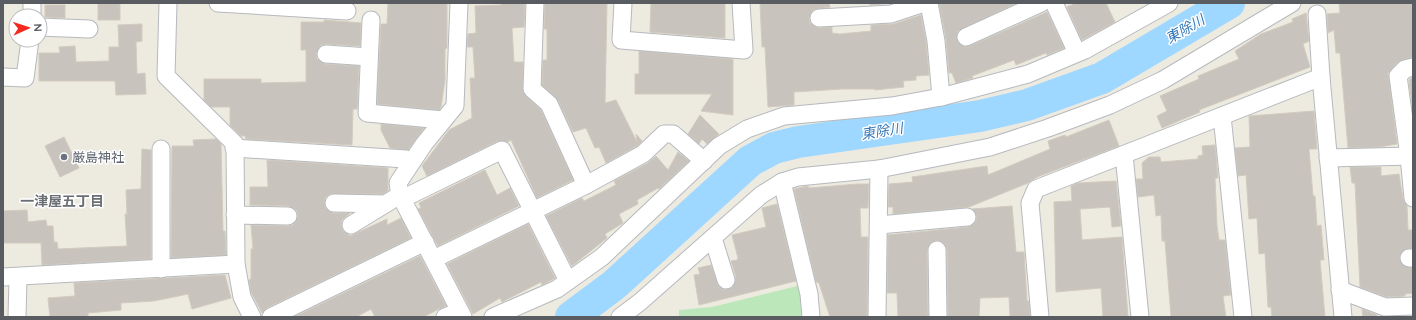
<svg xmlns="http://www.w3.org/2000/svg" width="1416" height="320" viewBox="0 0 1416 320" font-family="Quicksand,'Noto Sans JP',sans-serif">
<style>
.green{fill:#bbe7ba}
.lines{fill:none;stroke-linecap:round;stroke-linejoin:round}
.river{stroke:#9ed7ff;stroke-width:32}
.building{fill:#c8c4bd;stroke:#d2cbbe}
.minor-casing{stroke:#b6b9be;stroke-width:19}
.minor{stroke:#fff;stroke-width:17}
.worship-dot{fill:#6b7280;stroke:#fff;stroke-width:1.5}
.labels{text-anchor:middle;stroke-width:3;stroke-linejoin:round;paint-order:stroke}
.worship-label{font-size:13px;fill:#5b616d;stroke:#fff;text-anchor:start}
.water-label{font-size:14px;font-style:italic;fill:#3578b8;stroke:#fff}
.neighbourhood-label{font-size:14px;font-weight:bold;fill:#6a6f74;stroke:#fff}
</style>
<rect width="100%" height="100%" fill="#edeae0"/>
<polygon class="green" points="801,285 806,317 679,317 679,310 712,307"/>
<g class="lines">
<polyline class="river" points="571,317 614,285 750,161 774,148 798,142 980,116 1027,105 1102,78 1229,3"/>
</g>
<g class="building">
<rect x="98" y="3" width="22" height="17"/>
<polygon points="388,3 447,3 447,48 445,49 445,80 441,107 439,110 377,104 381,24 387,24"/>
<polygon points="501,3 525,3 524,27 512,28 514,62 523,62 523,93 541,110 573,180 537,198 511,140 508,142 498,141 427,176 422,166 449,130 472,118 470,78 475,78 473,47 467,47 468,34 476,33 475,6 501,5"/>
<polygon points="545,3 607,3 605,103 616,100 637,142 636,134 642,141 637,146 606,163 599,147 595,148 586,128 573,132 558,100 542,85 543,60 547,60 547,29 544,29"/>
<polygon points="651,3 725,3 725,38 650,32"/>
<polygon points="760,3 829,3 830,7 813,10 809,18 810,23 819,28 832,27 832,33 840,34 871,31 871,25 894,24 921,15 926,42 929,75 916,76 916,80 903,81 904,87 875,90 875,89 842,89 794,92 794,105 768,107 765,47 762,47"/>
<polygon points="870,3 892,3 870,5"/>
<polygon points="939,3 1017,3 958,31 957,41 965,47 970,46 1047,12 1064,48 1047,55 1046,53 1016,65 1014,60 972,76 973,78 956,83 952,73 949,73 946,39"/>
<polygon points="1076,3 1106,3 1115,22 1082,40 1067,7"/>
<polygon points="1339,3 1413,3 1413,57 1398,62 1388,73 1397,144 1379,147 1348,148 1340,53 1336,53 1334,30 1328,33 1327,14 1340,13"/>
<polygon points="45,5 65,5 65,18 45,17"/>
<polygon points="1306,13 1309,41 1303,44 1310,67 1199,110 1200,112 1162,128 1157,116 1167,111 1160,96 1199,79 1198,76 1239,59 1235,51 1261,34 1293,22 1292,19"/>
<polygon points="324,20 361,23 360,46 326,44 321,45 316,53 317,59 325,64 359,66 357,109 353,109 352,145 246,139 245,136 241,136 230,125 230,107 211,107 204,100 204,79 261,79 261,83 306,82 306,50 301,50 301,22 324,22"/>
<polygon points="142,24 142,41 136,42 137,74 145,73 146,94 116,95 115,81 39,81 39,53 60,53 59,47 75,46 76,62 109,61 109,47 119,47 118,25"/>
<polygon points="639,51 733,59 733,115 701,111 712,94 635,94 635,74 639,74"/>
<polygon points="1413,77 1413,112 1409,80"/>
<polygon points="1314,111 1317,149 1309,149 1313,196 1315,196 1317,226 1321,225 1324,260 1320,260 1325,317 1272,317 1271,307 1268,307 1265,253 1259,254 1257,218 1249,219 1246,175 1238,176 1235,148 1250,147 1249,116"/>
<polygon points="700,115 719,134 707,144 702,139 699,144 688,134"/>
<polygon points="1109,120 1119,146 1037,177 1028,183 969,207 893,214 893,207 888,207 889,184 913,182 912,177 987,166 988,175 1050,149 1048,141 1065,135 1066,137"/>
<polygon points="381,124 424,128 408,150 390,148 381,130"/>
<polygon points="64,137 79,168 60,177 45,146"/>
<polygon points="216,139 221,144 223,231 225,231 226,255 171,258 172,146 194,146 193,140"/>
<polygon points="1215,145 1218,178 1215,178 1217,226 1219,240 1225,240 1231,295 1223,296 1226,317 1171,317 1165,241 1162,241 1161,215 1156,216 1154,195 1138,197 1136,179 1143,179 1142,163 1149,157 1160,157 1161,162 1198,159 1198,156 1203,155 1202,146"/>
<polygon points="142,149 151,150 151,259 42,265 41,243 3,243 3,211 27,210 28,222 46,220 47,226 53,226 54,242 57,242 58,249 127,246 125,214 127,214 126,190 141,189"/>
<polygon points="678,152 689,161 659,189 658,188 637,200 638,204 619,214 623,223 605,234 607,238 572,266 546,216 582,198 584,201 616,185 614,181 648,163 656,156 668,170"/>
<polygon points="267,160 388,168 388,191 383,194 330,194 325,198 325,207 333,213 350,213 342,220 341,225 343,231 350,236 387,219 387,225 401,218 411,238 267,308 262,313 251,292 249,280 251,279 251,249 253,249 251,225 288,226 293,225 298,217 297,211 289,206 250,205 250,187 268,187"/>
<polygon points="1350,167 1381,167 1381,176 1399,174 1403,199 1407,206 1408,230 1413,230 1413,248 1404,250 1399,258 1404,266 1413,268 1413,293 1405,294 1405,296 1387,297 1360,287 1355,183 1352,183"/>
<polygon points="485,170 497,195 510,188 519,206 438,246 418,209 421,208 419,203"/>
<polygon points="1116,181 1121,226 1112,227 1110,207 1080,209 1082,240 1122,237 1128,317 1103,317 1101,288 1056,292 1054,202 1072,201 1071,186 1078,183"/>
<polygon points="857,184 869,184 868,208 860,208 861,237 868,237 867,317 830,317 819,283 816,282 794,189 808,186 809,188"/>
<polygon points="777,204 796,281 699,305 694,275 700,274 698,268 711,265 719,287 724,290 733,287 736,277 731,261 737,260 738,258 732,235 766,227 762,208"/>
<polygon points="1012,206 1016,252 1024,252 1027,301 1029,301 1030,317 1010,317 1009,297 980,298 979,317 948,317 947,250 945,245 937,240 932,242 927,250 928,317 898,317 897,293 887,293 888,235 968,227 976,221 977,216 972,209"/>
<polygon points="528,224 555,278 542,285 541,282 502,302 500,298 473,314 447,264"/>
<polygon points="420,256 446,306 439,309 423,317 375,317 371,309 356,317 294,317"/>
<polygon points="225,275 231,298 192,309 188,294 154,301 121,303 121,310 88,313 88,317 50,317 48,298 75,296 74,283"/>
<polygon points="1362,309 1377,315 1377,317 1363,317"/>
</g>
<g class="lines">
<defs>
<g id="minor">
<polyline points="168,3 166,76 235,144 236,264 242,297 252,317"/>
<polyline points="218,3 347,11"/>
<polyline points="459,3 455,106 424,144 398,183 400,195 463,317"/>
<polyline points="535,3 532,89 549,104 586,185"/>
<polyline points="623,3 621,40 744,50 741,3"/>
<polyline points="929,3 936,41 941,97"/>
<polyline points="1054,3 1077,53"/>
<polyline points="1317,14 1321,77"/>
<polyline points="32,16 32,3"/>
<polyline points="819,18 891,14 924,3"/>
<polyline points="371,20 367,113 443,120"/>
<polyline points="40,27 89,29"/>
<polyline points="966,37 1041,3"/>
<polyline points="326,54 369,57"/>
<polyline points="1413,67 1405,69 1398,76 1409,156 1413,198"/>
<polyline points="3,77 25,78 30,40"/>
<polyline points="1222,116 1243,317"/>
<polyline points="234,148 406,159"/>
<polyline points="161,149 161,269"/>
<polyline points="1124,155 1140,317"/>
<polyline points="1328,158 1413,156"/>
<polyline points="782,182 809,294 811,317"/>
<polyline points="402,199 502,150 568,281"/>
<polyline points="334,203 385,204"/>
<polyline points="235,215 288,216"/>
<polyline points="351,225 400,195"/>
<polyline points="879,225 967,217"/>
<polyline points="713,238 726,280"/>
<polyline points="937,250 938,317"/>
<polyline points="1409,258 1413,258"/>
<polyline points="434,259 586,185 643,154 664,134 673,134 704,161"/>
<polyline points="3,277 236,264"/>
<polyline points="1340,290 1385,307 1413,306"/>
<polyline points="17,317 18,278"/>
<polyline points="271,317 425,242"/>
<polyline points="445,317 459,311"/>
<polyline points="493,317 557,289 602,257 719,146 747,129 784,116 892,106 941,97 1028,74 1085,50 1169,3"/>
<polyline points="620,317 640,302 761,195 782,182 798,177 879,169 990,147 1048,128 1110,105 1163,80 1292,3"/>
<polyline points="877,317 879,169"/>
<polyline points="1040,317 1030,203 1036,189 1321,77 1343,317"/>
</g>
</defs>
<use href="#minor" class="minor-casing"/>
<use href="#minor" class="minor"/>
</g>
<circle class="worship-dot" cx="64" cy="157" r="4"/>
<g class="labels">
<g class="worship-label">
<text x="72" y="162">厳島神社</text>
</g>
<g class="water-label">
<text transform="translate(1185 29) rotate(-30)" y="5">東除川</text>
<text transform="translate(882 131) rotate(-9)" y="5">東除川</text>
</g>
<g class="neighbourhood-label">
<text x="62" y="206">一津屋五丁目</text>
</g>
</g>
<rect width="1416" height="320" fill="none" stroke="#595d62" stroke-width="8"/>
<g transform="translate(28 28) rotate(87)"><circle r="19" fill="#ffffff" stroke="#bdbec0"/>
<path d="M0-3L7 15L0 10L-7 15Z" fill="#f5291e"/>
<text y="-6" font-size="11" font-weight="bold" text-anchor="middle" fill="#595d62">N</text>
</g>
</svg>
